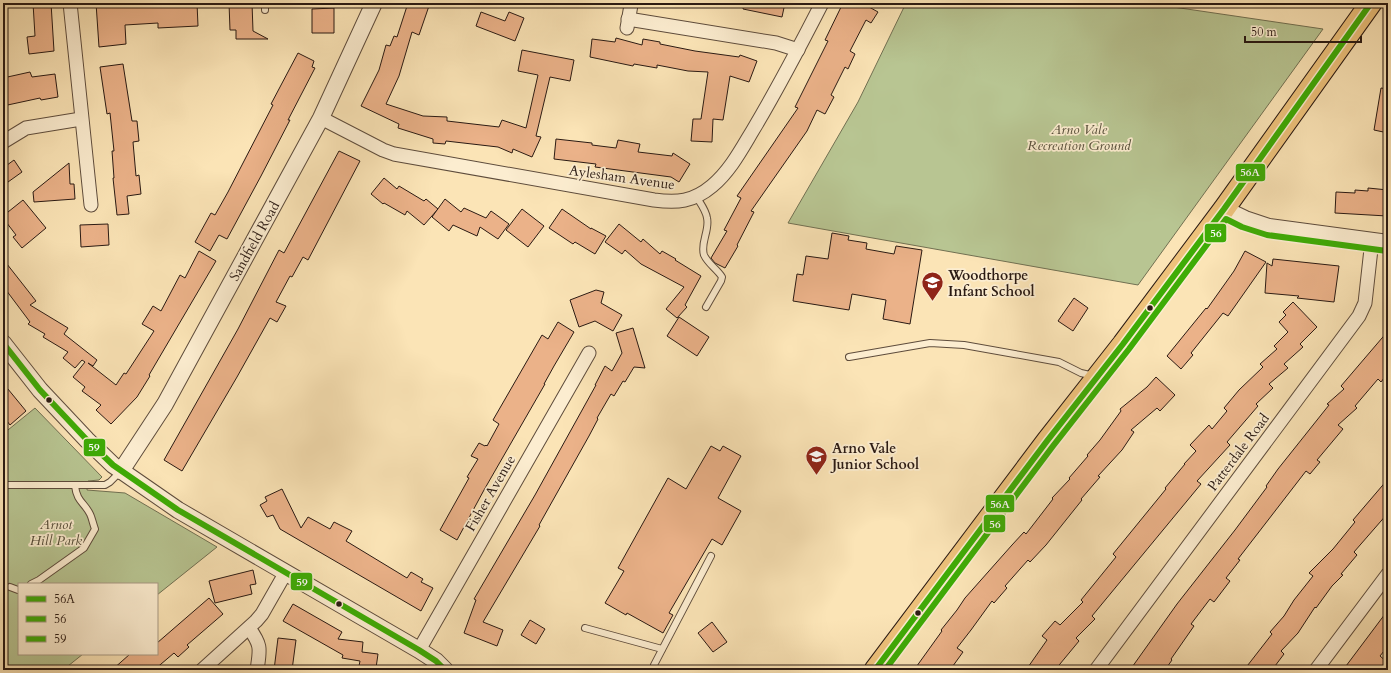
<svg xmlns="http://www.w3.org/2000/svg" width="1391" height="673" viewBox="0 0 1391 673" font-family="Cardo,serif">
<style>
.green{fill:#b8c592;stroke:#717052}
.building{fill:#ebb289;stroke:#2a1a13}
.lines{fill:none;stroke-linecap:round;stroke-linejoin:round}
.service-casing{stroke:#5e4c3c;stroke-width:8}
.minor-casing{stroke:#5e4c3c;stroke-width:15}
.tertiary-casing{stroke:#5e4c3c;stroke-width:18}
.primary-casing{stroke:#2a1a13;stroke-width:23}
.service{stroke:#fcedd0;stroke-width:6}
.minor{stroke:#fcedd0;stroke-width:13}
.tertiary{stroke:#fcedd0;stroke-width:16}
.primary{stroke:#eec27b;stroke-width:21}
.bus-1-casing{stroke:#fcedd0;stroke-width:9}
.bus-2-casing{stroke:#fcedd0;stroke-width:9}
.bus-3-casing{stroke:#fcedd0;stroke-width:9}
.bus-1{stroke:#3eac06;stroke-width:6}
.bus-2{stroke:#3eac06;stroke-width:6}
.bus-3{stroke:#3eac06;stroke-width:6}
.bus-dot{fill:#2a1a13;stroke:#fcedd0;stroke-width:1.5}
.labels{text-anchor:middle;stroke-width:3.5;stroke-linejoin:round;paint-order:stroke}
.park-label{font-size:14px;font-style:italic;fill:#554d39;stroke:#fcedd0}
.street-label{font-size:14px;fill:#2a1a13;stroke:#fcedd0}
.poi-label{font-size:14px;font-weight:bold;fill:#2a1a13;stroke:#fcedd0;text-anchor:start}
.line-badge{stroke:#fcedd0;stroke-width:1.5}
.badge-label{font-size:11px;text-anchor:middle;font-weight:bold;fill:#fff}
</style>
<rect width="100%" height="100%" fill="#fbe4b6"/>
<filter id="stains"><feTurbulence type="fractalNoise" baseFrequency=".005" numOctaves="4"/><feColorMatrix values="0 0 0 0 .2 0 0 0 0 .09 0 0 0 0 .02 0 0 0 .5 -.17"/></filter>
<radialGradient id="worn" r=".72"><stop offset=".6" stop-color="#630" stop-opacity="0"/><stop offset="1" stop-color="#630" stop-opacity=".3"/></radialGradient>
<g class="green">
<polygon points="906,3 1146,3 1323,29 1138,285 788,223 858,102"/>
<polygon points="35,408 102,477 99,480 88,481 87,490 125,493 217,547 157,595 157,584 19,584 19,654 83,654 63,670 3,670 3,434"/>
</g>
<g class="building">
<polygon points="33,3 51,3 54,51 29,54 27,37 35,36"/>
<polygon points="96,3 197,3 198,26 158,28 158,23 125,25 126,44 99,47"/>
<polygon points="229,3 252,3 253,31 268,39 236,39 236,30 230,30"/>
<polygon points="408,3 430,3 419,35 412,32 399,76 386,104 423,116 447,117 447,121 499,127 502,120 526,128 538,75 518,71 522,50 574,60 570,81 550,77 536,136 541,137 532,157 513,149 512,153 498,147 446,141 445,144 433,143 433,139 398,128 399,124 361,106 379,70 386,45 390,46 394,36 397,37"/>
<polygon points="744,3 785,3 782,17 743,9"/>
<polygon points="843,3 862,3 878,12 871,23 866,20 850,51 855,54 848,69 845,67 831,95 834,97 825,114 817,110 807,131 751,211 754,212 737,245 738,246 725,268 715,263 711,258 727,231 724,230 741,198 737,196 798,108 795,107 828,41 825,40"/>
<polygon points="334,8 334,33 312,33 312,9"/>
<polygon points="481,12 505,21 509,12 524,18 515,41 476,26"/>
<polygon points="616,38 642,45 643,39 660,42 660,44 695,51 739,57 740,55 757,61 749,82 730,76 723,120 713,119 712,142 691,141 693,119 701,119 708,72 688,71 657,65 657,68 634,64 633,66 590,57 592,39 615,42"/>
<polygon points="298,53 314,61 312,67 315,68 288,120 290,120 261,176 227,239 219,235 210,251 195,242 211,213 215,215 228,192 273,105 271,104"/>
<polygon points="123,64 132,121 137,121 139,141 133,142 136,176 139,175 141,194 127,196 129,214 117,215 113,178 114,178 112,151 114,151 110,113 107,114 100,67"/>
<polygon points="30,72 32,77 55,74 58,97 41,100 40,98 3,106 3,78"/>
<polygon points="1381,88 1388,89 1388,133 1374,130"/>
<polygon points="556,139 592,143 592,145 616,148 618,140 640,144 638,152 672,156 673,153 690,164 679,182 671,177 595,167 596,164 554,159"/>
<polygon points="339,151 360,161 308,260 303,257 292,277 290,276 276,302 286,306 277,322 270,318 237,377 182,471 164,460 238,329 279,250 284,253"/>
<polygon points="14,160 22,172 8,182 3,174 3,168"/>
<polygon points="69,163 70,184 74,184 75,199 34,202 33,192"/>
<polygon points="384,178 397,189 399,186 424,201 426,199 438,209 424,225 407,211 405,215 384,203 383,204 371,194"/>
<polygon points="1368,188 1388,190 1387,216 1335,213 1336,192 1355,193 1355,190 1368,191"/>
<polygon points="445,199 461,212 464,208 486,218 491,211 509,224 498,239 480,227 477,236 453,225 449,231 432,217"/>
<polygon points="23,200 46,228 22,248 13,237 16,235 3,218 3,216"/>
<polygon points="522,209 544,226 528,247 506,230"/>
<polygon points="562,209 591,229 591,228 606,236 595,254 575,242 573,244 549,228"/>
<polygon points="108,224 109,245 81,247 80,225"/>
<polygon points="619,224 641,242 643,239 660,254 662,251 676,259 675,260 701,276 685,305 687,307 677,318 666,309 684,287 641,264 625,250 622,254 605,242"/>
<polygon points="832,233 849,236 848,240 867,243 866,249 894,254 896,246 922,250 910,324 883,319 886,300 852,294 849,310 793,301 797,274 803,275 806,256 828,259"/>
<polygon points="199,251 216,261 149,375 150,376 137,397 111,424 96,410 101,405 82,391 85,387 73,377 85,362 82,360 75,368 63,358 68,352 43,337 45,334 28,324 30,322 3,286 3,259 36,301 30,305 68,328 64,334 97,360 93,366 88,363 116,385 124,373 126,374 154,331 142,324 153,306 161,311 180,275 185,278"/>
<polygon points="1245,251 1266,262 1228,316 1223,313 1191,353 1193,355 1181,369 1167,356 1206,308 1207,309 1234,271"/>
<polygon points="1273,259 1339,266 1334,302 1297,298 1299,296 1265,293 1267,263 1272,266"/>
<polygon points="596,290 604,292 601,303 622,315 613,331 595,321 579,327 570,300"/>
<polygon points="1074,298 1088,308 1073,331 1058,321"/>
<polygon points="1293,302 1317,327 1300,344 1303,347 1284,364 1288,368 1269,384 1273,388 1256,404 1258,406 1227,442 1230,445 1197,481 1201,484 1092,616 1095,619 1076,638 1079,641 1055,670 1026,670 1047,640 1042,636 1055,621 1060,625 1083,602 1081,600 1116,557 1113,554 1166,489 1165,488 1185,464 1184,464 1196,451 1190,445 1209,425 1212,429 1227,411 1224,408 1239,390 1263,367 1260,364 1277,349 1274,346 1288,332 1279,322 1286,315 1283,312"/>
<polygon points="679,317 709,337 697,356 667,336"/>
<polygon points="558,322 574,332 554,366 544,384 545,384 484,490 457,540 440,530 469,478 467,477 478,459 471,456 479,443 485,446 486,445 487,446 499,424 493,420 542,335 548,339"/>
<polygon points="633,328 645,368 634,367 625,382 623,381 614,396 611,394 597,418 598,419 589,436 539,525 540,526 483,622 503,630 497,646 464,633 476,600 474,599 535,495 596,385 595,385 605,366 612,371 622,353 616,333"/>
<polygon points="1388,331 1388,373 1381,382 1378,379 1355,406 1357,408 1338,425 1343,429 1317,460 1320,462 1310,474 1306,471 1238,559 1240,560 1226,578 1230,581 1214,602 1210,599 1191,624 1194,626 1171,659 1172,660 1165,670 1130,670 1177,604 1235,530 1267,487 1266,486 1278,469 1329,405 1327,404 1344,389 1341,386"/>
<polygon points="1156,377 1175,395 1160,411 1157,408 1131,430 1134,432 1122,450 1098,476 1100,477 1081,499 1082,500 1046,545 1030,562 1028,560 1005,586 1007,588 994,603 992,601 971,630 957,648 963,652 950,670 914,670 942,631 941,630 957,610 965,598 1012,545 1024,532 1026,534 1053,499 1052,498 1070,479 1069,478 1088,456 1087,455 1100,440 1121,411 1120,409 1147,387"/>
<polygon points="3,383 26,411 10,425 3,416"/>
<polygon points="711,446 720,451 723,446 741,456 718,498 741,511 722,545 712,539 669,613 673,615 663,633 627,613 626,615 605,603 624,571 618,568 668,478 686,489"/>
<polygon points="1388,479 1388,513 1354,552 1357,555 1341,574 1343,575 1332,586 1316,608 1315,607 1298,633 1281,651 1284,654 1272,670 1244,670 1272,634 1270,632 1284,616 1294,600 1313,576 1309,573 1333,549 1355,522 1353,520"/>
<polygon points="282,489 301,528 308,517 330,529 334,522 352,531 346,541 407,578 411,572 423,579 421,582 433,588 421,611 280,529 273,515 267,517 260,505 267,501 265,497"/>
<polygon points="253,570 256,584 250,585 252,594 215,603 209,581"/>
<polygon points="209,598 223,614 187,645 189,647 178,657 174,653 154,670 112,670 130,654 157,654 157,643"/>
<polygon points="293,604 342,632 338,639 363,642 362,652 378,654 376,668 359,666 360,661 342,658 343,655 283,621"/>
<polygon points="1388,610 1388,646 1380,656 1387,662 1381,670 1343,670"/>
<polygon points="530,620 545,629 536,644 521,635"/>
<polygon points="712,622 727,642 713,652 698,633"/>
<polygon points="278,638 296,640 292,670 274,670"/>
</g>
<g class="lines">
<defs>
<g id="service">
<polyline points="265,3 265,10"/>
<path d="M696 196C700 203 706 210 707 218 710 230 700 243 704 255 708 264 717 269 722 277L721 281 706 307"/>
<polyline points="849,357 930,343 964,345 1059,362 1081,373 1094,376"/>
<polyline points="3,485 105,485 110,482 121,471"/>
<path d="M31 584 39 580 84 548 95 529C93 524 92 518 90 514 84 502 77 502 75 486"/>
<polyline points="10,587 18,590 19,590"/>
<polyline points="585,628 662,649"/>
<polyline points="653,670 654,665 711,556"/>
</g>
<g id="minor">
<polyline points="70,3 91,205"/>
<polyline points="628,19 776,43 798,50"/>
<polyline points="627,28 631,5"/>
<path d="M321 118 383 150 394 154 654 200C677 203 693 202 712 186 730 171 741 150 753 130 778 88 800 46 822 3"/>
<polyline points="3,142 26,128 81,119"/>
<path d="M249 628C262 646 260 649 257 670"/>
<polyline points="419,650 589,353"/>
<polyline points="202,670 256,621 262,614 286,572"/>
<polyline points="1096,670 1359,316 1365,303 1372,240"/>
<polyline points="1316,670 1388,574"/>
</g>
<g id="tertiary">
<polyline points="1224,209 1245,219 1269,227 1388,243"/>
<polyline points="3,343 40,390 87,440 113,465 178,510 419,650 436,661 445,670"/>
<polyline points="121,471 165,404 321,118 374,3"/>
</g>
<polyline id="primary" points="875,670 1047,441 1123,344 1224,209 1371,3"/>
</defs>
<use href="#service" class="service-casing"/>
<use href="#minor" class="minor-casing"/>
<use href="#tertiary" class="tertiary-casing"/>
<use href="#primary" class="primary-casing"/>
<use href="#service" class="service"/>
<use href="#minor" class="minor"/>
<use href="#tertiary" class="tertiary"/>
<use href="#primary" class="primary"/>
<defs>
<polyline id="bus-1" points="875,670 1047,441 1123,344 1224,209 1371,3"/>
<polyline id="bus-2" points="885,670 1053,446 1129,349 1226,219 1242,227 1267,235 1387,251"/>
<polyline id="bus-3" points="3,343 40,390 87,440 113,465 178,510 419,650 436,661 445,670"/>
</defs>
<use href="#bus-1" class="bus-1-casing"/>
<use href="#bus-2" class="bus-2-casing"/>
<use href="#bus-3" class="bus-3-casing"/>
<use href="#bus-1" class="bus-1"/>
<use href="#bus-2" class="bus-2"/>
<use href="#bus-3" class="bus-3"/>
</g>
<defs>
<symbol id="school-pin" viewBox="-11 -11 22 30"><path d="M0 17L-7.5 6A9.5 9.5 0 1 1 7.5 6Z" fill="#8f2418" stroke="#fcedd0"/><path d="M0-5L7-2L0 1L-7-2ZM-4 1L0 2.5L4 1V4Q0 6-4 4Z" fill="#fff"/></symbol>
</defs>
<g fill-rule="evenodd">
<use href="#school-pin" x="920" y="270" width="25" height="34"/>
<use href="#school-pin" x="804" y="444" width="25" height="34"/>
</g>
<g class="bus-dot">
<circle cx="1150" cy="308" r="3.5"/>
<circle cx="49" cy="400" r="3.5"/>
<circle cx="339" cy="604" r="3.5"/>
<circle cx="918" cy="613" r="3.5"/>
</g>
<g class="labels">
<g class="park-label">
<text x="1079" y="134">Arno Vale<tspan x="1079" dy="16">Recreation Ground</tspan></text>
<text x="56" y="529">Arnot<tspan x="56" dy="16">Hill Park</tspan></text>
</g>
<g class="street-label">
<text transform="translate(622 177) rotate(8)" y="5">Aylesham Avenue</text>
<text transform="translate(254 241) rotate(-61)" y="5">Sandfield Road</text>
<text transform="translate(1238 452) rotate(-53)" y="5">Patterdale Road</text>
<text transform="translate(490 493) rotate(-60)" y="5">Fisher Avenue</text>
</g>
<g class="poi-label">
<text x="948" y="280">Woodthorpe<tspan x="948" dy="16">Infant School</tspan></text>
<text x="832" y="453">Arno Vale<tspan x="832" dy="16">Junior School</tspan></text>
</g>
</g>
<g class="line-badge">
<rect x="1235" y="163" width="31" height="19" rx="4" fill="#3eac06"/>
<rect x="1204" y="223" width="23" height="20" rx="4" fill="#3eac06"/>
<rect x="83" y="438" width="23" height="19" rx="4" fill="#3eac06"/>
<rect x="985" y="494" width="30" height="19" rx="4" fill="#3eac06"/>
<rect x="983" y="514" width="23" height="19" rx="4" fill="#3eac06"/>
<rect x="290" y="572" width="23" height="19" rx="4" fill="#3eac06"/>
</g>
<g class="badge-label">
<text x="1250" y="176">56A</text>
<text x="1216" y="237">56</text>
<text x="94" y="451">59</text>
<text x="1000" y="508">56A</text>
<text x="995" y="528">56</text>
<text x="302" y="586">59</text>
</g>
<rect width="1391" height="673" fill="none" stroke="#fbe4b6" stroke-width="16"/>
<rect x="4" y="4" width="1383" height="665" fill="none" stroke="#2a1a13" stroke-width="2"/>
<rect x="8" y="8" width="1375" height="657" fill="none" stroke="#2a1a13"/>
<rect x="18" y="583" width="140" height="72" fill="#fcedd0" stroke="#a89984"/>
<rect x="26" y="596" width="20" height="6" fill="#3eac06" stroke="#a89984"/>
<text x="54" y="603" font-size="12" fill="#2a1a13">56A</text>
<rect x="26" y="616" width="20" height="6" fill="#3eac06" stroke="#a89984"/>
<text x="54" y="623" font-size="12" fill="#2a1a13">56</text>
<rect x="26" y="636" width="20" height="6" fill="#3eac06" stroke="#a89984"/>
<text x="54" y="643" font-size="12" fill="#2a1a13">59</text>
<path d="M1245 36v6h116v-6" fill="none" stroke="#2a1a13" stroke-width="2"/>
<text x="1251" y="36" font-size="12" fill="#2a1a13" stroke="#fcedd0" stroke-width="3" paint-order="stroke">50 m</text>
<rect width="100%" height="100%" filter="url(#stains)"/>
<rect width="100%" height="100%" fill="url(#worn)"/>
</svg>
